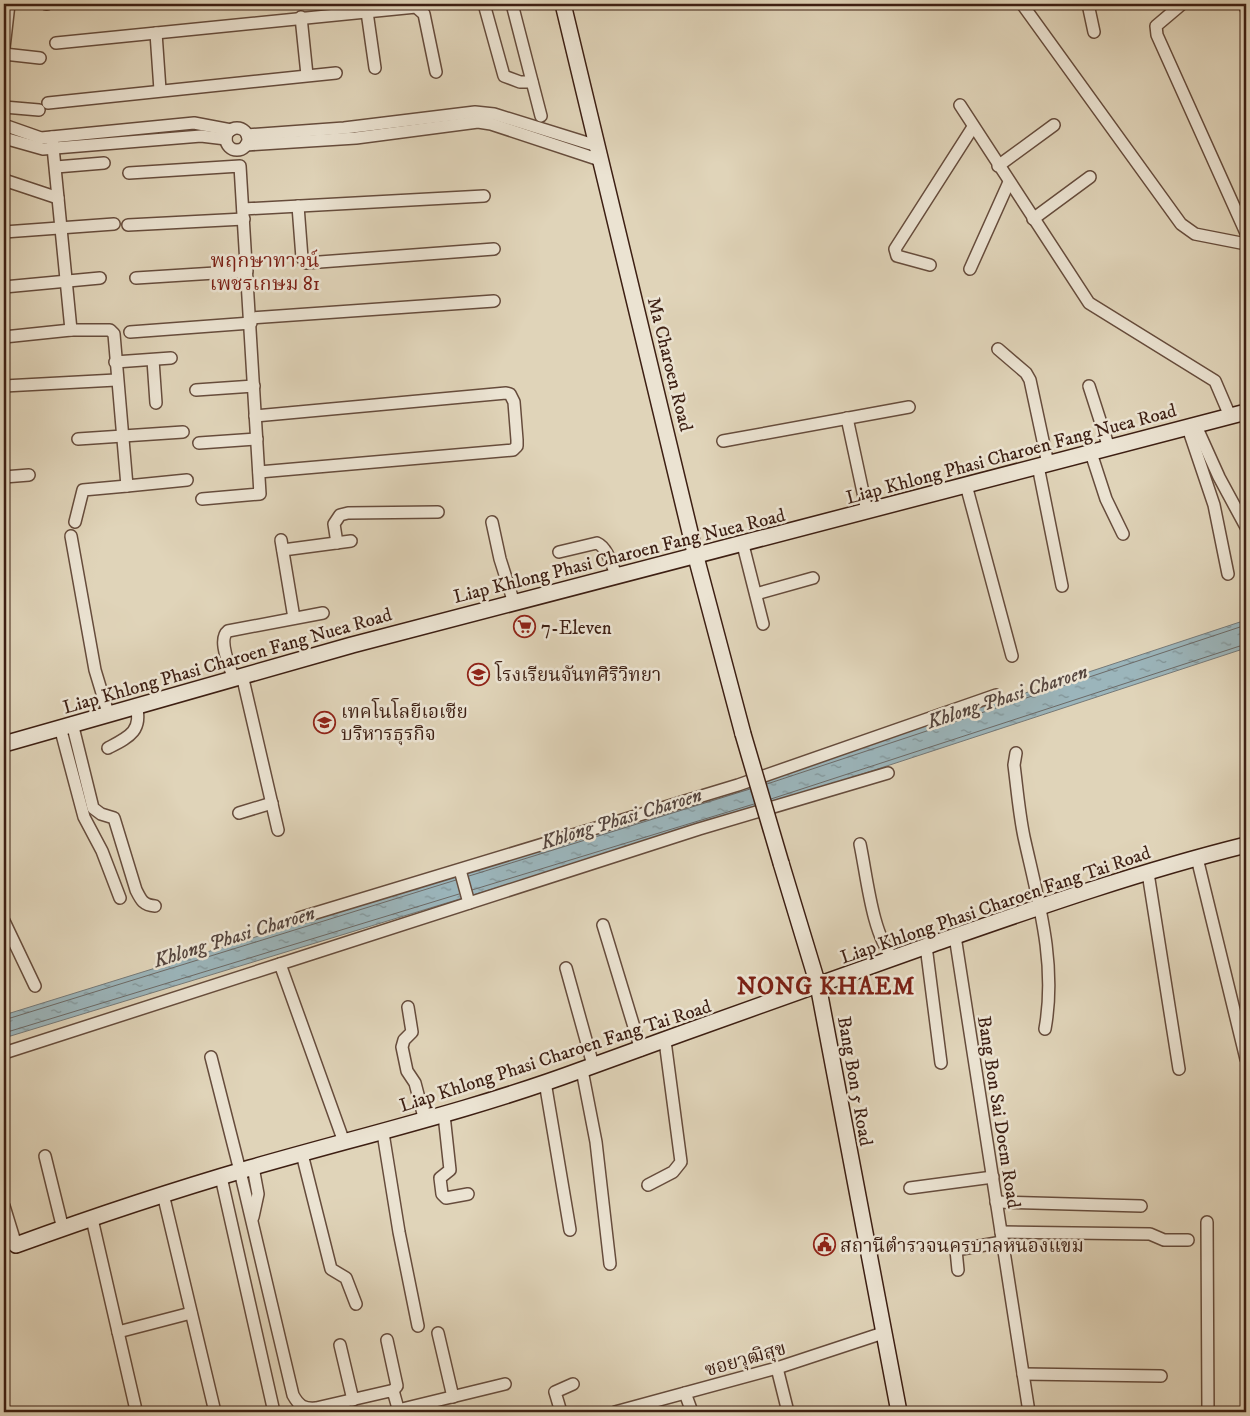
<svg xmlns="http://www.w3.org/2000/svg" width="1250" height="1416" viewBox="0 0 1250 1416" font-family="'IM FELL DW Pica','Noto Serif Thai',serif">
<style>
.water{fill:url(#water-ripples);stroke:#757978}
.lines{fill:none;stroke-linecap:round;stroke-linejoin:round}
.shore{stroke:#6c6a67;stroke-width:1}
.street-casing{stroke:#664c3c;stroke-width:14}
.secondary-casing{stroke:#3d1f13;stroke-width:18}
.street{stroke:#ebe3d2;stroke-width:11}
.secondary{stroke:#ebe3d2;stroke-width:15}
.secondary-bridge-casing{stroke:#3d1f13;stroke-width:18;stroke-linecap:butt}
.secondary-bridge{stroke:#ebe3d2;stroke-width:15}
.labels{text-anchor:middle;stroke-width:5;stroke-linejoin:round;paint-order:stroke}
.street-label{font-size:19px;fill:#3d1f13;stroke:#ebe3d2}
.poi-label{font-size:19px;fill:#3d1f13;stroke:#ebe3d2;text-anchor:start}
.neighbourhood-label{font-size:20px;fill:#7a1f14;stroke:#ebe3d2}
.water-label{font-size:20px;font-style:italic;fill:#54443d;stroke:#ebe3d2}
.district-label{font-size:24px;font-weight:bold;letter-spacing:1px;fill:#7a1f14;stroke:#ebe3d2}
</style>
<defs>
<pattern id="water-ripples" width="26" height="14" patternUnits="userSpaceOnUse" patternTransform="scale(1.25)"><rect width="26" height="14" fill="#9bb5bb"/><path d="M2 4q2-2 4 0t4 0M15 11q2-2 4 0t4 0" fill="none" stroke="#809397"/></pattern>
</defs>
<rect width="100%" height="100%" fill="#e0d4b9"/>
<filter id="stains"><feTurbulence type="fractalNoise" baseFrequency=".004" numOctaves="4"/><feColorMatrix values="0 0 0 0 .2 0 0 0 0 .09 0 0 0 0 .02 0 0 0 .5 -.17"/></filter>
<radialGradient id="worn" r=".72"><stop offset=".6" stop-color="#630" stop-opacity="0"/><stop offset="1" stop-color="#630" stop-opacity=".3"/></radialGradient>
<polygon class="water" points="1246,620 1246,648 771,804 4,1038 4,1015 765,779"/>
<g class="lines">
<g class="shore">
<polyline points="767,784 1246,625"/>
<polyline points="771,799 1246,644"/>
<polyline points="469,876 750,789"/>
<polyline points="472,890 754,804"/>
<polyline points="4,1020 456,880"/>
<polyline points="4,1033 459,894"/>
</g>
<defs>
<g id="street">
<polyline points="46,4 47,4"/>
<polyline points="484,4 504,76 520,82 532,82"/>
<polyline points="512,4 541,116"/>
<polyline points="1022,4 1181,224 1195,234 1246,244"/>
<polyline points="1088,4 1094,32"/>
<polyline points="1182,4 1156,26 1157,35 1246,233"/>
<polyline points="1245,4 1246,9"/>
<polyline points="366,5 375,68"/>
<polyline points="301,17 307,75"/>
<polyline points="156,33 160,90"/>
<polyline points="56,43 416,7 424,14 436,72"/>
<polyline points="4,48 9,4"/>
<polyline points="4,54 40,58"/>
<polyline points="48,103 336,73"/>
<polyline points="960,105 1089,303 1215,381 1230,416"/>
<polyline points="4,107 39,110"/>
<polyline points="4,125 41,138 194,123 231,130"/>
<circle cx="237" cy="139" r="11"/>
<polyline points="247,135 344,128 475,112 494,114 597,146"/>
<polyline points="52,137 71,330 110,330 114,334 127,486 187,480"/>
<polyline points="4,138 43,149 201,136 226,139"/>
<polyline points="246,145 356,138 478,122 491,124 600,160"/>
<polyline points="998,166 1054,125"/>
<polyline points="56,167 104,163"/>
<polyline points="129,173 240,166 260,494 202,499"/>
<polyline points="4,180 58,198"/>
<polyline points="298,206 302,258 306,263 494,249"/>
<polyline points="243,209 484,196"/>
<polyline points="1033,219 1090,177"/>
<polyline points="128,225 244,219"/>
<polyline points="4,232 114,224"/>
<polyline points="930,265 897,256 895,249 973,127"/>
<polyline points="970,269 1009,182"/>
<polyline points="136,278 247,271"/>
<polyline points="4,287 100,278"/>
<polyline points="251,318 494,301"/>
<polyline points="130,332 251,323"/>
<polyline points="4,337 71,330"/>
<polyline points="998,349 1026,373 1030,380 1048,464"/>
<polyline points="153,360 156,403"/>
<polyline points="115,362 171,358"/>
<polyline points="4,386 116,380"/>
<polyline points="1089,386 1109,448"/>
<polyline points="196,390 254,386"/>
<polyline points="255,416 506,393 510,394 514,402 517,440 517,446 513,450 259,472"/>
<polyline points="847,418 867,511"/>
<polyline points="1196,426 1219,477 1246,527"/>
<polyline points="1188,428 1214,505 1228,574"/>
<polyline points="78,439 183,432"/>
<polyline points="723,441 909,407"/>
<polyline points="199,443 257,439"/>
<polyline points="1091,453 1106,499 1123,534"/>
<polyline points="1038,466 1062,586"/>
<polyline points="4,477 29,475"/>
<polyline points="966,485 1012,656"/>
<polyline points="75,522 83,490 127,486"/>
<polyline points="492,522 500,559 514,603"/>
<polyline points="71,536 95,670 108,713"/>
<polyline points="281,540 294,618"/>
<polyline points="337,543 334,524 340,515 348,513 438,512"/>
<polyline points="743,545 763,624"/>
<polyline points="283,550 351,541"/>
<path d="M559 552 597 543C608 548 612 566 617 577"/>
<polyline points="756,594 813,578"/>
<polyline points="242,675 278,830"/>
<path d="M233 677C230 666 217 640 228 631L323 613"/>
<path d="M72 723 93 808 101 814 114 818 136 890C141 900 143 905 155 906"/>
<polyline points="60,727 84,817 102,851 120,898"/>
<path d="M108 748C129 737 143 731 136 705"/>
<path d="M1016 753 1014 765C1017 788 1019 813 1024 837 1038 900 1057 963 1045 1029"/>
<polyline points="239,813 272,803"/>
<path d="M860 844C867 877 872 934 893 958"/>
<polyline points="1197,858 1246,1059"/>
<polyline points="460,870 469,903"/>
<polyline points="1148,873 1179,1069"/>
<polyline points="299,918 738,785 996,695"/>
<polyline points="4,921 35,986"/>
<polyline points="603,925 641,1050"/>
<polyline points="955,936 1029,1412"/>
<polyline points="926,946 941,1063"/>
<polyline points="280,964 699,829 888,773"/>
<polyline points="566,968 593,1065"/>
<polyline points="408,1007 412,1032 404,1040 402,1047 407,1071 415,1083 425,1121"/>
<polyline points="4,1053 280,964 344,1142"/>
<path d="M211 1057 240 1171 293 1395C299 1406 304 1409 316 1408L390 1391 394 1394 399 1412"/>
<polyline points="582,1070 596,1142 610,1264"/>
<polyline points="545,1082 570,1230"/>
<polyline points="444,1115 450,1170 440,1178 442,1194 446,1198 468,1194"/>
<polyline points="383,1133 399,1232 418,1326"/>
<polyline points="302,1154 331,1269 346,1278 356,1304"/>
<polyline points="45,1156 63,1229"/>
<polyline points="221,1177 274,1412"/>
<polyline points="648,1185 673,1172 681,1162 665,1041"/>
<polyline points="910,1188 993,1177"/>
<polyline points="163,1194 215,1412"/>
<polyline points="996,1202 1141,1206"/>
<polyline points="4,1206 16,1245"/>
<polyline points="253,1217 258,1194 253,1167"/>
<polyline points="92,1219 136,1410"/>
<polyline points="1207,1222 1208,1412"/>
<polyline points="1001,1232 1150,1234 1164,1240 1188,1240"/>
<polyline points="958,1270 956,1250 1002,1242"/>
<polyline points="118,1332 191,1313"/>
<polyline points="438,1333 453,1397"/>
<polyline points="387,1340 397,1386 392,1392"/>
<polyline points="340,1345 353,1400"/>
<polyline points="777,1368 788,1412"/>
<polyline points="1023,1374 1161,1376"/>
<polyline points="685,1393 692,1412"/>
<polyline points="398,1410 505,1384"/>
<polyline points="561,1412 555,1392 573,1384"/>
<polyline points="615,1412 777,1368 883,1333"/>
</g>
<g id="secondary">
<polyline points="563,4 696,557 743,734"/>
<polyline points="4,744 352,645 1246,412"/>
<polyline points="781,863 818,985 899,1412"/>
<path d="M16 1245C93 1217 171 1191 250 1168 361 1136 473 1110 581 1070 695 1028 810 988 924 947 1030 910 1137 872 1246 845"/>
</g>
</defs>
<use href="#street" class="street-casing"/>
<use href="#secondary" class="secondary-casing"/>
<use href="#street" class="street"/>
<use href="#secondary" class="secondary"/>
<defs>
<polyline id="secondary-bridge" points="743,734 781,863"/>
</defs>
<use href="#secondary-bridge" class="secondary-bridge-casing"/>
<use href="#secondary-bridge" class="secondary-bridge"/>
</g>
<defs>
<symbol id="supermarket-ring" viewBox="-11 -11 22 22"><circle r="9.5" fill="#ebe3d2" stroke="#8f2418" stroke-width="1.5"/><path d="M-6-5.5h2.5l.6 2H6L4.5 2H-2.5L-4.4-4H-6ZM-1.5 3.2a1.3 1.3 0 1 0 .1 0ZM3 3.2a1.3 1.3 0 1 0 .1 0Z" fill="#8f2418"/></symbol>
<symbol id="school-ring" viewBox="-11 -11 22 22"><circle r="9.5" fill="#ebe3d2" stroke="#8f2418" stroke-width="1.5"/><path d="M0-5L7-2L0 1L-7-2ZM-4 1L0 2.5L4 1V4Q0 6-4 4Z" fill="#8f2418"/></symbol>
<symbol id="university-ring" viewBox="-11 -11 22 22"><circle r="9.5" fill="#ebe3d2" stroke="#8f2418" stroke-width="1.5"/><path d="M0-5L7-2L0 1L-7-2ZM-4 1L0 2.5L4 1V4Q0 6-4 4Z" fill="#8f2418"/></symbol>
<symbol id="civic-ring" viewBox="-11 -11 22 22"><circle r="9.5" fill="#ebe3d2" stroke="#8f2418" stroke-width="1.5"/><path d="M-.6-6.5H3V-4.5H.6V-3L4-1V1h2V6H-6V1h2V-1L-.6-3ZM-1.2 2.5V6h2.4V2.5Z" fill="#8f2418"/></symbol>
</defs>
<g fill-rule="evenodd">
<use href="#supermarket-ring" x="512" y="614" width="25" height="25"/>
<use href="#school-ring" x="466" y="662" width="25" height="25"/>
<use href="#university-ring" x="312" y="710" width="25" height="25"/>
<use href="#civic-ring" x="812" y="1232" width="25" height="25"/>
</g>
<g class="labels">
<g class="street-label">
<text transform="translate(671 364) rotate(76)" y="7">Ma Charoen Road</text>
<text transform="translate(1011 453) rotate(-15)" y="7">Liap Khlong Phasi Charoen Fang Nuea Road</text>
<text transform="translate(619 555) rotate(-14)" y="7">Liap Khlong Phasi Charoen Fang Nuea Road</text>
<text transform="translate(227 660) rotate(-16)" y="7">Liap Khlong Phasi Charoen Fang Nuea Road</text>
<text transform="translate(995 904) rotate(-19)" y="7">Liap Khlong Phasi Charoen Fang Tai Road</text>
<text transform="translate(555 1055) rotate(-18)" y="7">Liap Khlong Phasi Charoen Fang Tai Road</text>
<text transform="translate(856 1081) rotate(80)" y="7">Bang Bon 5 Road</text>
<text transform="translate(1000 1112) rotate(81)" y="7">Bang Bon Sai Doem Road</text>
<text transform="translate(745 1358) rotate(-16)" y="7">ซอยวุฒิสุข</text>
</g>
<g class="poi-label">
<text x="541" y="634">7-Eleven</text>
<text x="495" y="681">โรงเรียนจันทศิริวิทยา</text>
<text x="341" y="718">เทคโนโลยีเอเชีย<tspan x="341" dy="22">บริหารธุรกิจ</tspan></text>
<text x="840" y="1252">สถานีตำรวจนครบาลหนองแขม</text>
</g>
<g class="neighbourhood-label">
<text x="265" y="267">พฤกษาทาวน์<tspan x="265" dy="23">เพชรเกษม 81</tspan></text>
</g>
<g class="water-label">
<text transform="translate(1007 696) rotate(-18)" y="7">Khlong Phasi Charoen</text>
<text transform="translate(621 818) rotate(-17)" y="7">Khlong Phasi Charoen</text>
<text transform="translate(234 936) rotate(-17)" y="7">Khlong Phasi Charoen</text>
</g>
<g class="district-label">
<text x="826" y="994">NONG KHAEM</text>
</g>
</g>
<rect width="1250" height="1416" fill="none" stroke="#e0d4b9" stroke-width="20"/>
<rect x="5" y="5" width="1240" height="1406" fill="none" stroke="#3d1f13" stroke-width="2.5"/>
<rect x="10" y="10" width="1230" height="1396" fill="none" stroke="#3d1f13"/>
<rect width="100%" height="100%" filter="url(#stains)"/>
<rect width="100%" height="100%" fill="url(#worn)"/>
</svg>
